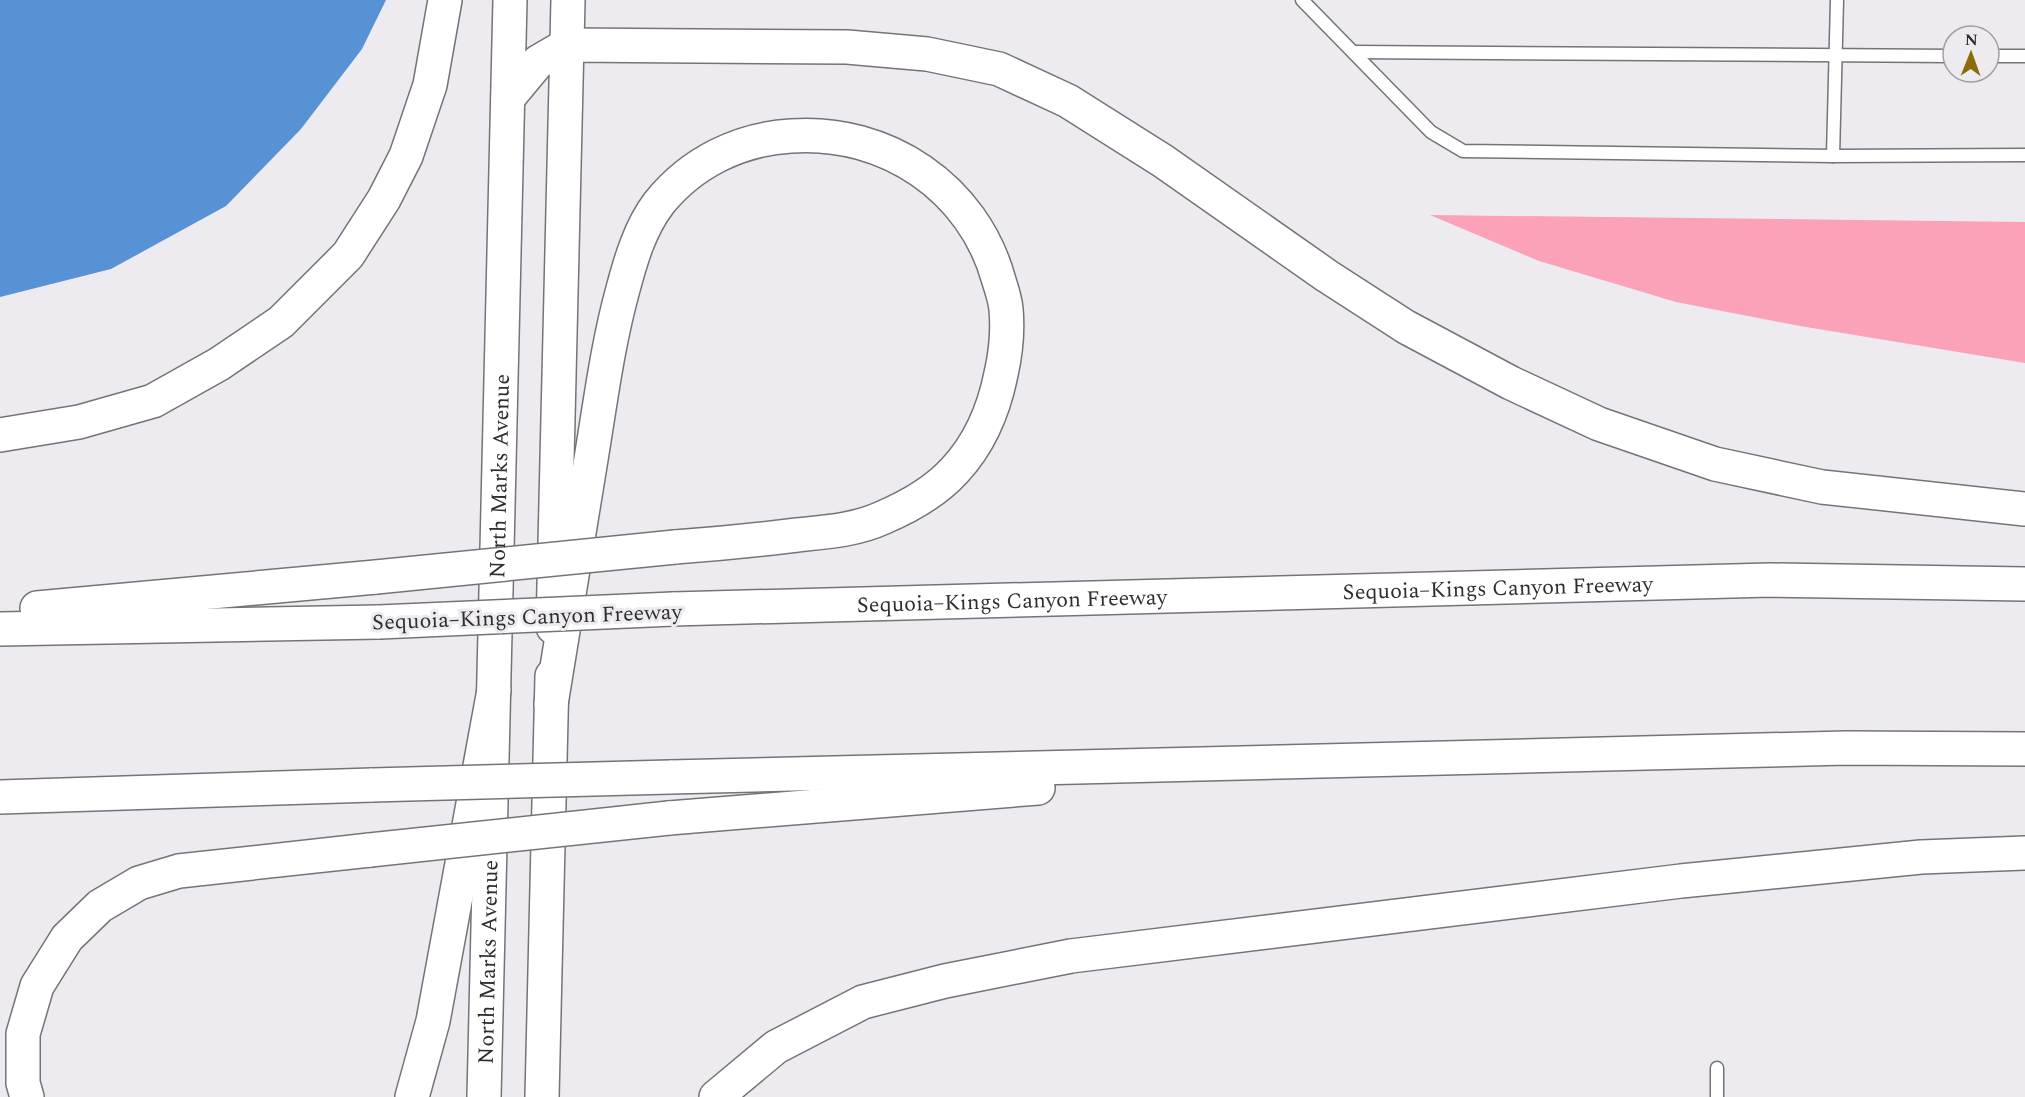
<svg xmlns="http://www.w3.org/2000/svg" width="2025" height="1097" viewBox="0 0 2025 1097" font-family="Spectral,serif">
<style>
.green{fill:#fba1b8}
.water{fill:#5793d4}
.lines{fill:none;stroke-linecap:round;stroke-linejoin:round}
.service-casing{stroke:#757377;stroke-width:15}
.secondary-casing{stroke:#757377;stroke-width:36}
.motorway-casing{stroke:#757377;stroke-width:36}
.service{stroke:#fff;stroke-width:12}
.secondary{stroke:#fff;stroke-width:33}
.motorway{stroke:#fff;stroke-width:33}
.motorway-bridge-casing{stroke:#757377;stroke-width:36;stroke-linecap:butt}
.motorway-bridge{stroke:#fff;stroke-width:33}
.labels{text-anchor:middle;stroke-width:6;stroke-linejoin:round;paint-order:stroke}
.street-label{font-size:22px;fill:#2e2e2f;stroke:#eeebf0}
</style>
<rect width="100%" height="100%" fill="#eeebf0"/>
<polygon class="green" points="1430,215 2025,222 2025,363 1800,326 1676,302 1539,261"/>
<polygon class="water" points="0,0 386,0 362,49 301,129 226,206 111,269 0,297"/>
<g class="lines">
<defs>
<g id="service">
<polyline points="1302,0 1431,132 1463,151 1833,156 2025,155"/>
<polyline points="1353,52 1953,56"/>
<polyline points="1989,56 2025,56"/>
<polyline points="1833,156 1837,0"/>
<polyline points="1717,1068 1717,1097"/>
</g>
<g id="secondary">
<polyline points="553,627 568,0"/>
<path id="s1" d="M484 1097 510 0"/>
<polyline points="542,1097 552,676"/>
</g>
<g id="motorway">
<polyline points="508,98 538,62 567,45 847,47 927,54 999,69 1068,101 1163,161 1327,276 1406,327 1511,383 1599,424 1715,464 1822,487 2025,509"/>
<polyline points="0,435 79,422 153,401 219,364 281,322 348,255 384,199 406,156 430,85 445,0"/>
<polyline points="37,608 376,577"/>
<path id="s2" d="M673 609 1770 580 2025 584"/>
<polyline points="0,629 379,622"/>
<path d="M551 704C565 620 578 537 592 453 601 398 608 343 623 289 631 259 640 228 659 203 692 162 740 139 791 136 886 129 974 188 999 281 1002 290 1005 299 1006 309 1008 331 1006 352 1001 374 994 409 980 443 955 470 936 491 908 507 882 518 856 530 826 532 797 535 757 540 716 544 675 547"/>
<polyline points="670,777 1846,748 2025,749"/>
<polyline points="0,797 372,785"/>
<polyline points="669,818 1038,788"/>
<polyline points="27,1097 23,1083 23,1034 37,986 67,938 100,906 139,883 179,871 370,850"/>
<polyline points="412,1097 433,1021 494,690"/>
<polyline points="716,1097 776,1047 863,1002 945,981 1071,956 1681,881 1921,857 2025,853"/>
</g>
</defs>
<use href="#service" class="service-casing"/>
<use href="#secondary" class="secondary-casing"/>
<use href="#motorway" class="motorway-casing"/>
<use href="#service" class="service"/>
<use href="#secondary" class="secondary"/>
<use href="#motorway" class="motorway"/>
<defs>
<g id="motorway-bridge">
<polyline points="376,577 675,547"/>
<polyline points="379,622 673,609"/>
<polyline points="372,785 670,777"/>
<polyline points="370,850 669,818"/>
</g>
</defs>
<use href="#motorway-bridge" class="motorway-bridge-casing"/>
<use href="#motorway-bridge" class="motorway-bridge"/>
</g>
<g class="labels">
<g class="street-label">
<text dy="8" stroke="none"><textPath href="#s1" startOffset="621">North Marks Avenue</textPath></text>
<text dy="8" stroke="none"><textPath href="#s2" startOffset="825">Sequoia–Kings Canyon Freeway</textPath></text>
<text dy="8" stroke="none"><textPath href="#s2" startOffset="339">Sequoia–Kings Canyon Freeway</textPath></text>
<text transform="translate(527 616) rotate(-2)" y="8">Sequoia–Kings Canyon Freeway</text>
<text dy="8" stroke="none"><textPath href="#s1" startOffset="135">North Marks Avenue</textPath></text>
</g>
</g>
<g transform="translate(1971 54) rotate(1)"><circle r="28" fill="#eeebf0" stroke="#a19fa3" stroke-width="1.5"/>
<path d="M0-4.5L10 22L0 15L-10 22Z" fill="#8b6b0c"/>
<text y="-9" font-size="16" font-weight="bold" text-anchor="middle" fill="#2e2e2f">N</text>
</g>
</svg>
